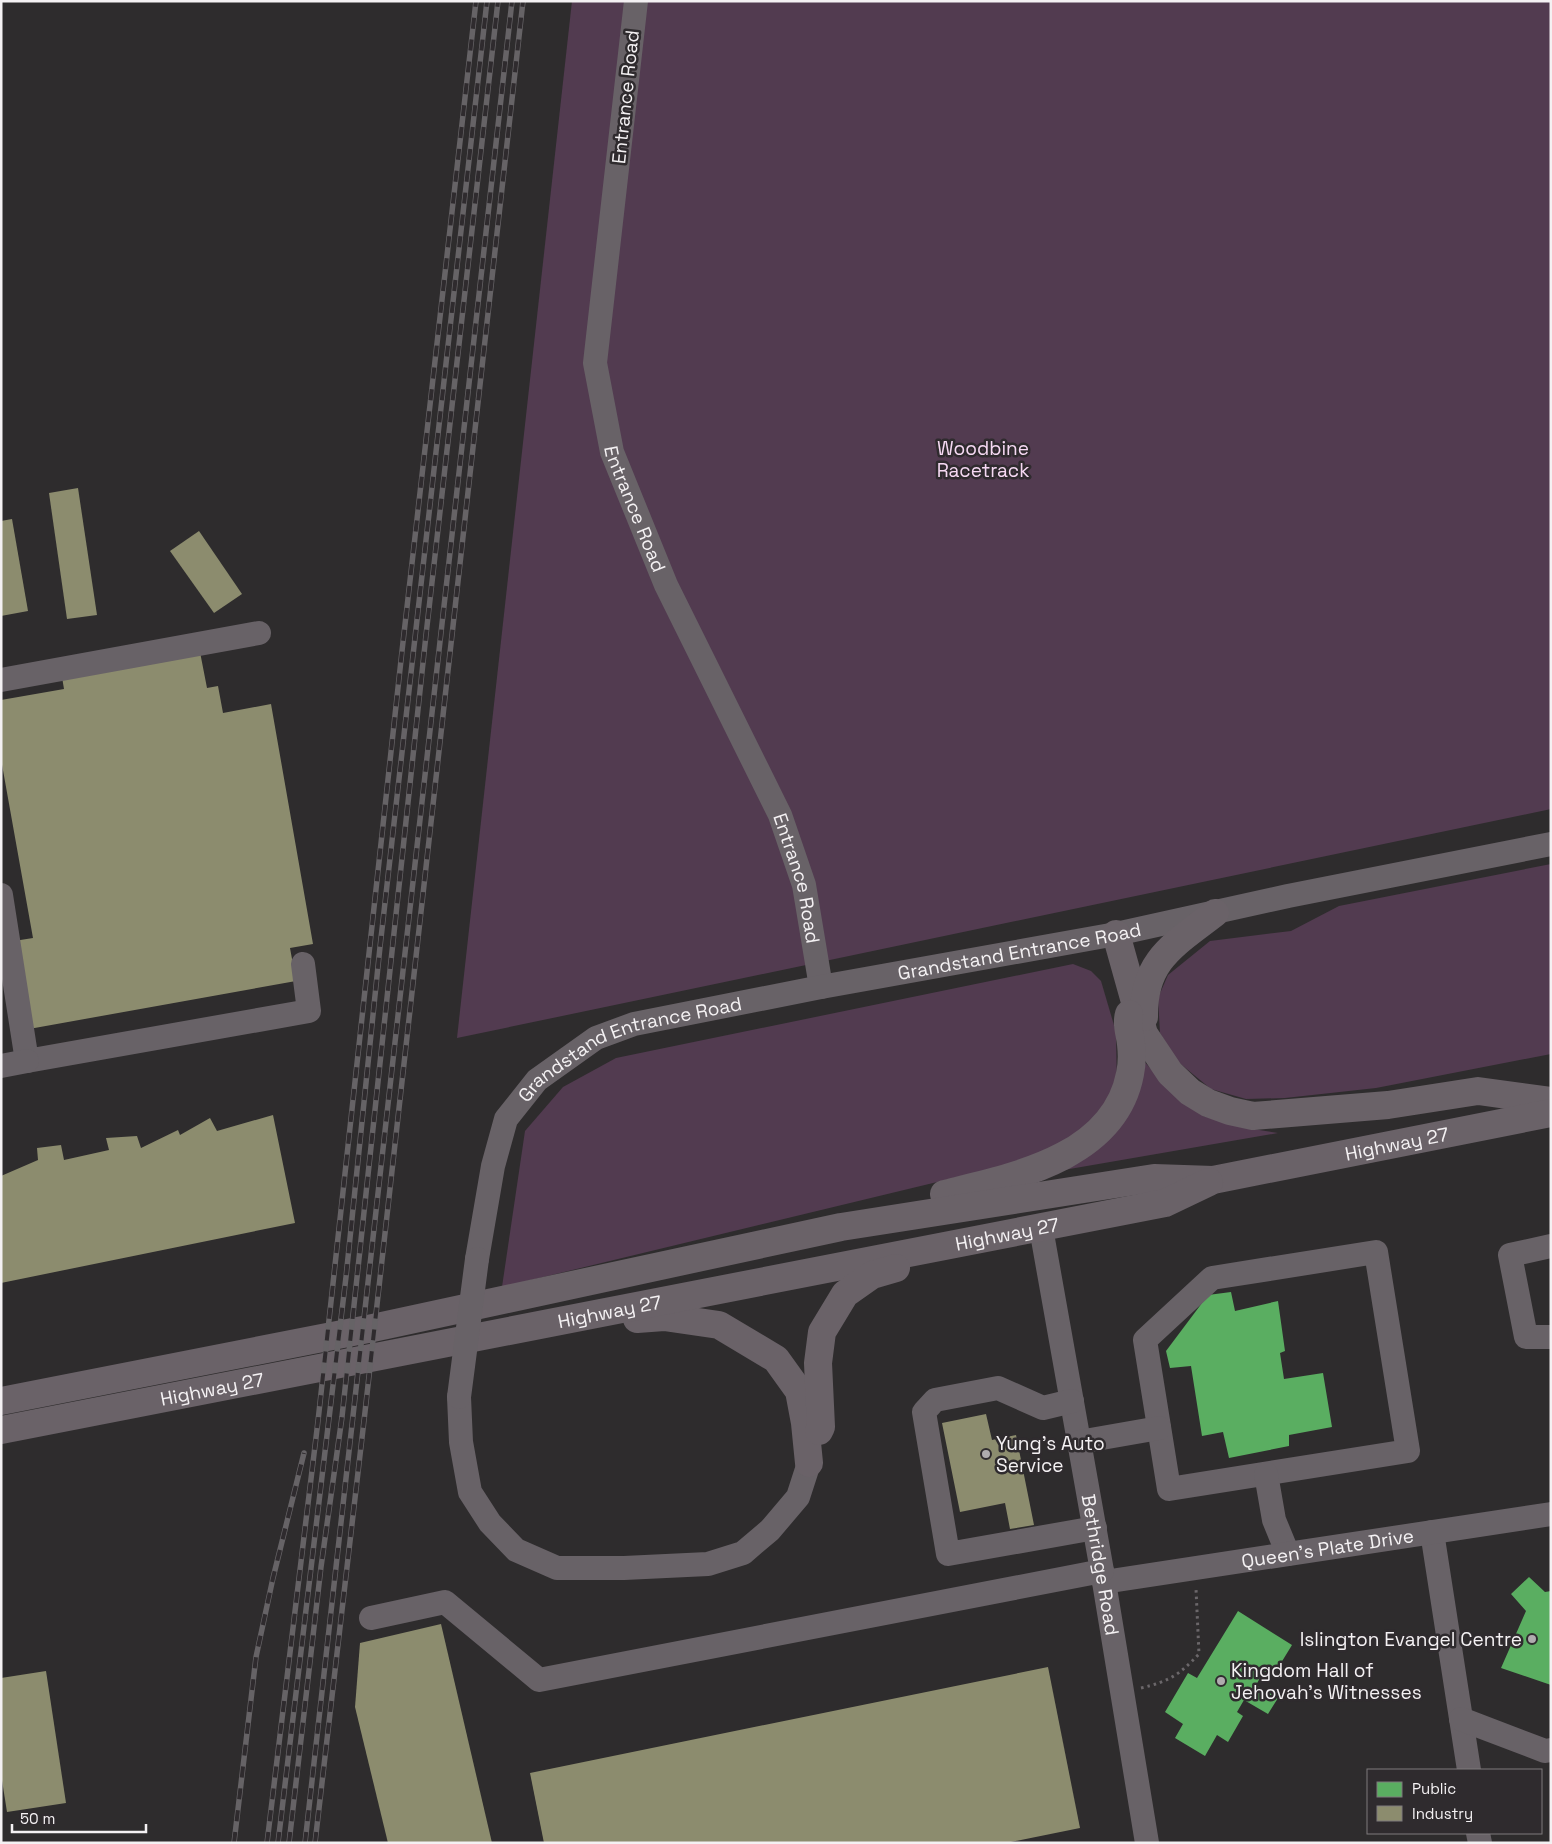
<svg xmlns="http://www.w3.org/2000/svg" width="1552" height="1844" viewBox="0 0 1552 1844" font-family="'Space Grotesk',sans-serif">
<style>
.green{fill:#523b50}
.public{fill:#5aae61}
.industry{fill:#8c8c6e}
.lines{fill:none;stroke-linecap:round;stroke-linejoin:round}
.path{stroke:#6b676a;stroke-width:3;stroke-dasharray:2.5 4;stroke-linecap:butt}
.minor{stroke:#686267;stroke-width:24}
.major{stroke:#6a6268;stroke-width:28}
.rail-casing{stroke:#666366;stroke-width:5.5}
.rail{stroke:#2f2b2e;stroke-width:4;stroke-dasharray:11;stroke-linecap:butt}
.minor-bridge{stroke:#686267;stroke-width:24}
.poi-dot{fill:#afacae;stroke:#2f2b2e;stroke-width:2}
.labels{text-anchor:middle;stroke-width:5;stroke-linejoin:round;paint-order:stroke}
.street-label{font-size:19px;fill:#f4f1f3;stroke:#2f2b2e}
.park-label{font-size:19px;fill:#f6d9f3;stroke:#2f2b2e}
.poi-label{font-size:19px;fill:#f4f1f3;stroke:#2f2b2e;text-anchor:start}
</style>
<rect width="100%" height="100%" fill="#2e2c2d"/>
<g class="green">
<polygon points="572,1 1551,1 1551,809 457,1038"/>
<polygon points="1551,864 1551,1054 1376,1088 1285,1098 1246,1099 1211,1089 1177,1061 1160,1033 1158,998 1168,975 1210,941 1291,931 1339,906"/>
<polygon points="1073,964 1091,971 1101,981 1116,1032 1117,1090 1080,1139 1016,1163 502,1287 525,1131 563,1087 616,1058"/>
<polygon points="1141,1058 1171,1091 1203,1116 1240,1127 1278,1133 1058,1171"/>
</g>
<g class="public">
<polygon points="1231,1292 1235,1311 1278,1301 1285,1351 1280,1353 1284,1379 1323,1373 1332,1427 1289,1435 1289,1446 1229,1458 1223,1432 1202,1436 1191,1366 1170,1368 1166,1351 1208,1295"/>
<polygon points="1529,1577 1545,1592 1551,1591 1551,1685 1501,1668 1526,1611 1511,1594"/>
<polygon points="1238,1611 1292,1645 1273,1676 1264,1671 1256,1685 1278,1698 1268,1714 1244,1700 1237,1712 1243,1716 1228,1742 1217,1735 1205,1756 1175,1738 1183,1724 1165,1712 1188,1673 1197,1678"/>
</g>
<g class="industry">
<polygon points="78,488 97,615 67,619 49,493"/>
<polygon points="12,519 28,611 1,616 1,521"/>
<polygon points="199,531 242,594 214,613 170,551"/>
<polygon points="200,652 207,688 218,686 223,713 271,704 313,944 290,948 296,981 29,1029 14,941 33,938 1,759 1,700 64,689 62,677"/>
<polygon points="273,1115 295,1223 1,1283 1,1176 38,1160 37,1148 61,1145 64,1160 109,1150 106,1138 137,1136 141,1148 178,1130 180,1135 210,1118 217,1131"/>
<polygon points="986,1414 992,1440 1016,1435 1034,1525 1010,1529 1005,1503 960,1512 942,1423"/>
<polygon points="441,1624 492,1843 388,1843 355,1707 360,1643"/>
<polygon points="1048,1667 1080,1828 1006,1843 544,1843 530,1773"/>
<polygon points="46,1671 66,1803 7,1812 1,1774 1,1678"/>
</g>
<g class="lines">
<path class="path" d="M1141 1688C1170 1681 1179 1675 1199 1654L1196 1589"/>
<g class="minor">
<path id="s1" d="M636 1 595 363 612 452 666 585 780 815 804 885 821 987"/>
<polyline points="1,680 259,633"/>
<polyline points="1,895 27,1061 309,1011 303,964"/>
<polyline points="1,1066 27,1061"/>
<path id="s2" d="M1041 1228 1104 1582 1147 1843"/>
<polyline points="1551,1246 1510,1255 1526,1337 1551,1337"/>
<polygon points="1376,1252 1408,1451 1169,1489 1145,1340 1212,1278"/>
<path id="s3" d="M477 1259 493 1166 506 1119 537 1080 596 1038 634 1024 821 987 1116 934 1288 896 1551 844"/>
<polyline points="459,1397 461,1442 470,1492 490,1523 516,1550 557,1568 624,1568 708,1564 743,1553 770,1530 798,1497 809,1463"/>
<polyline points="1072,1401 1043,1408 998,1388 935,1400 924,1412 948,1554 1095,1528"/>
<polyline points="1079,1442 1159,1428"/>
<polyline points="1266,1474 1274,1520 1288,1554"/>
<polyline points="1432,1532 1469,1770"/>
<path id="s4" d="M1104 1582 1551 1514"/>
<polyline points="371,1618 445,1602 539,1680 1102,1571"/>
<polyline points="1461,1719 1545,1751 1551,1750"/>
<polyline points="1478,1833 1480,1843"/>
</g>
<g class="major">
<polyline points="1116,934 1144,1034 1170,1073 1190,1092 1208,1103 1230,1111 1253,1116 1388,1105 1478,1091 1551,1101"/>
<path d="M1144 1017C1143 960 1174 945 1215 913"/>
<path d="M944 1194C1013 1177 1114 1158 1130 1074 1132 1065 1132 1053 1131 1044 1130 1034 1126 1024 1129 1014"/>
<polyline points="637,1319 664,1317 719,1325 776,1359 799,1391 805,1423 809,1463"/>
<path id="s5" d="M1 1401 368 1329 841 1227 1154 1178 1213 1180 1551 1113"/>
<path id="s6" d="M1 1430 1165 1203 1209 1182"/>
<polyline points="819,1431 821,1427 818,1363 822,1332 845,1294 872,1275 896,1268"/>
</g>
<defs>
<g id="rail">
<polyline points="234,1843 256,1657 273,1578 304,1453"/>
<polyline points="267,1843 318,1421 402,651 476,1"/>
<polyline points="278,1843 346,1277 380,947 487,1"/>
<polyline points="289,1843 321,1567 342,1417 426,635 498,1"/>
<polyline points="305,1843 512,1"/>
<polyline points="315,1843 365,1412 523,1"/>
</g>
</defs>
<use href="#rail" class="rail-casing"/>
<use href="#rail" class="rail"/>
<polyline class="minor-bridge" points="459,1397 477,1259"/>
</g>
<g class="poi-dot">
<circle cx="986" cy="1454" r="5"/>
<circle cx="1532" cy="1639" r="5"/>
<circle cx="1221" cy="1681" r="5"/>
</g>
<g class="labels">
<g class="street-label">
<text transform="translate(625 97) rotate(-84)" y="7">Entrance Road</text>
<text dy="7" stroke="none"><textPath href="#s1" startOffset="516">Entrance Road</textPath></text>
<text dy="7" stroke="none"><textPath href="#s1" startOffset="921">Entrance Road</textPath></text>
<text dy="7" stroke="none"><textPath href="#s3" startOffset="698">Grandstand Entrance Road</textPath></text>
<text dy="7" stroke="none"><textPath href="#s3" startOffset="292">Grandstand Entrance Road</textPath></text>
<text dy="7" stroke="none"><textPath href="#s5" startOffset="1421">Highway 27</textPath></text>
<text dy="7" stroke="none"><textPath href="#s6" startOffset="1025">Highway 27</textPath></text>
<text dy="7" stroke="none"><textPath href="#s6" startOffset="620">Highway 27</textPath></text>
<text dy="7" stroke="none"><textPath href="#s6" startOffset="215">Highway 27</textPath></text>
<text dy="7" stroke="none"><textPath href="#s4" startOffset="226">Queen's Plate Drive</textPath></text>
<text dy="7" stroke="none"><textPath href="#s2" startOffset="342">Bethridge Road</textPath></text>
</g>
<g class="park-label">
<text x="983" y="455">Woodbine<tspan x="983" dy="22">Racetrack</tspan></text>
</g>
<g class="poi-label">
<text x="996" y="1450">Yung’s Auto<tspan x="996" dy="22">Service</tspan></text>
<text x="1522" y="1646" text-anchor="end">Islington Evangel Centre</text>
<text x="1231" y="1677">Kingdom Hall of<tspan x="1231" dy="22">Jehovah's Witnesses</tspan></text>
</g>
</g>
<rect width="1552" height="1844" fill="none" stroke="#f4f1f3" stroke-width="5"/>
<rect x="1367" y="1769" width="175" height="65" fill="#2f2b2e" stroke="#7e7a7d"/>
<rect x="1377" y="1782" width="25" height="15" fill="#5aae61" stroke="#7e7a7d"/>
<text x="1412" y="1794" font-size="15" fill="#f4f1f3">Public</text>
<rect x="1377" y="1806" width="25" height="15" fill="#8c8c6e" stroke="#7e7a7d"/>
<text x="1412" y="1819" font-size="15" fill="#f4f1f3">Industry</text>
<path d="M12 1824v8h134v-8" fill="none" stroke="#f4f1f3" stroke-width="2.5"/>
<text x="20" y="1824" font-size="15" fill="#f4f1f3" stroke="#2f2b2e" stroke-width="4" paint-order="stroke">50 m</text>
</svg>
